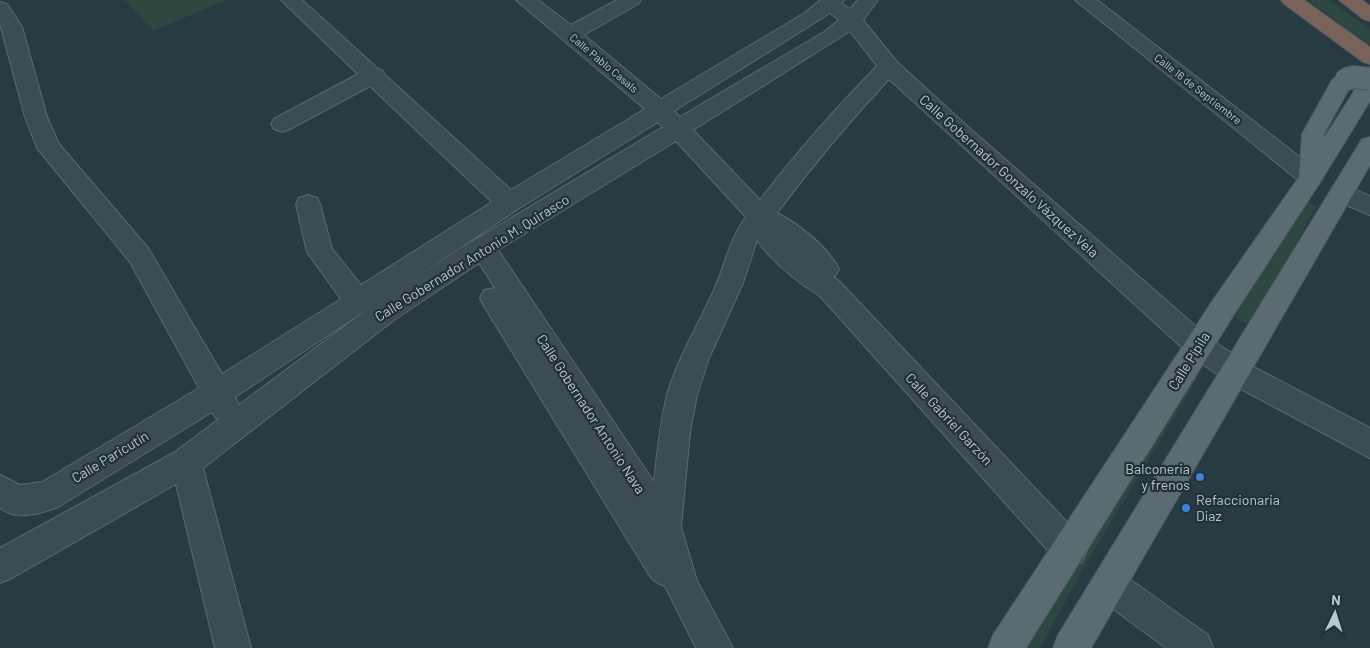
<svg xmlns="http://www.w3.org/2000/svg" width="1370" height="648" viewBox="0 0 1370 648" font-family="Barlow,sans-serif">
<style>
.green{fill:#2e4741}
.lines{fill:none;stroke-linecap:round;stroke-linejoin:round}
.minor-casing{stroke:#5b696f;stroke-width:2}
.major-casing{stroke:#4a585e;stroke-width:2}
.highway-casing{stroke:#4a595f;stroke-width:2}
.minor{fill:#3d4c52;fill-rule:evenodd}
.major{fill:#5b6b71;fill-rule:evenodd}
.highway{fill:#77635a;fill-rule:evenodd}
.major-bridge-casing{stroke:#4a585e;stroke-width:24;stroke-linecap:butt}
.major-bridge{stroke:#5b6b71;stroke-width:22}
.shop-dot{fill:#3f7fe0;stroke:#213137;stroke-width:2}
.labels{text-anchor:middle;stroke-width:4.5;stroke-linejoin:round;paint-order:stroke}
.far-street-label{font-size:11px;fill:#bac6cc;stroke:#213137}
.street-label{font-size:14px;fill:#bac6cc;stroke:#213137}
.poi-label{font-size:14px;fill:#bac6cc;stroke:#213137;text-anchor:end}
</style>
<rect width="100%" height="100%" fill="#293b42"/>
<g class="green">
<polygon points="125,0 227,0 153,31"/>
<polygon points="1308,0 1329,0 1370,29 1370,45"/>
<polygon points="1304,200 1316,206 1252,327 1234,317"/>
<polygon points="1189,368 1200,374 1086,564 1040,648 1014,648"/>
</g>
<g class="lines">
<defs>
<g id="minor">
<path d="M281 0H302L378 69 382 70 385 75 511 190 645 109 516 0H538L571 25 617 0H641L638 4 584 35 661 99 803 14 821 0H844L841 3 850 9 858 0H878L863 20 897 62 967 126 1209 338 1246 363 1370 428V458L1226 381 1189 354 889 79C849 122 812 166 777 213 800 225 827 246 839 269L835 276 833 277 838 280 1082 538 1087 550 1082 562 1070 566 1058 562 820 296C796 281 773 263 757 240L743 283 709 358 697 395 690 432 681 527 697 581 733 648H696L665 586C654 582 650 578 645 568L484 306 480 298 484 290 495 288 479 263 394 320 203 468 251 648H215L176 484 12 578 0 583V548L175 452 219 419 216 418 212 412 58 507C40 514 17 521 0 508V475L20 485 42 482 199 388 130 262 37 148 25 117 0 24V2L7 4 22 27 47 117 59 144 148 248 222 374 341 299 307 252 296 204 299 198 308 195 317 198 320 204 332 249 361 285 492 202 370 86 290 129 282 132 274 129 271 124 274 119 358 74ZM830 13 839 20 824 32 680 117 674 111ZM850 31 877 66C835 109 796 153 760 200L693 130ZM658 122 663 127 458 250 403 286 518 209ZM676 141 746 217C731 237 726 260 717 283 701 321 678 356 667 395 660 423 657 453 654 482L498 250ZM369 308 239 405 235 397Z"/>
<polygon points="1075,0 1097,0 1319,172 1323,178 1319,184 1311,187 1303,184"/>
<polygon points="1341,184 1370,196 1370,215 1332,199 1329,193 1332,187"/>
<polygon points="1109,568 1121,573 1208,635 1213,648 1166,648 1097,597 1092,585 1097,573"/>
</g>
<g id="major">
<path d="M1370 67V101L1319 184 1233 316 1026 648H988L993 635 1213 300 1299 177 1302 134 1332 80C1339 73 1344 71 1354 74L1357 79 1349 89 1324 134V138L1353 93 1362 69Z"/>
<polygon points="1370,137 1370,165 1091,648 1053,648 1058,635 1362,139"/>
</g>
<g id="highway">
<polygon points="1281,0 1304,0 1370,47 1370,64 1363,62 1284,4"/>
<polygon points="1339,0 1362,0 1370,6 1370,21 1363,19"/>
</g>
</defs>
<use href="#minor" class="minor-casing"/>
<use href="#major" class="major-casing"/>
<use href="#highway" class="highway-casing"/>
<use href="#minor" class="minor"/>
<use href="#major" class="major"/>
<use href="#highway" class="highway"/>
<defs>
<polyline id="major-bridge" points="1346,79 1354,77 1370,79"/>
</defs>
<use href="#major-bridge" class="major-bridge-casing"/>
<use href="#major-bridge" class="major-bridge"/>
</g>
<g class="shop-dot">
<circle cx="1200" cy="477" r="5"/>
<circle cx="1186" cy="508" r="5"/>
</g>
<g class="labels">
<g class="far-street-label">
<text transform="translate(604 63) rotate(40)" y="4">Calle Pablo Casals</text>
<text transform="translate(1198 89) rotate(38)" y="4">Calle 16 de Septiembre</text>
</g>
<g class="street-label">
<text transform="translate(1009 176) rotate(42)" y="5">Calle Gobernador Gonzalo Vázquez Vela</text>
<text transform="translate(472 258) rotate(-32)" y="5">Calle Gobernador Antonio M. Quirasco</text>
<text transform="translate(1189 361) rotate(-58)" y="5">Calle Pípila</text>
<text transform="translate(591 414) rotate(57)" y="5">Calle Gobernador Antonio Nava</text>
<text transform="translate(949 419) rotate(47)" y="5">Calle Gabriel Garzón</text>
<text transform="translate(110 457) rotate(-31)" y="5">Calle Paricutín</text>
</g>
<g class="poi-label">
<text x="1190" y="474">Balconeria<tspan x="1190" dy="16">y frenos</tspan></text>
<text x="1196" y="505" text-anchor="start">Refaccionaria<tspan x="1196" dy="16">Diaz</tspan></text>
</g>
</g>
<g transform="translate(1335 613) rotate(4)" stroke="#213137" stroke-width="4" paint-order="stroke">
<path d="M0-4L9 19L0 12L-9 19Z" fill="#bac6cc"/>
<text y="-8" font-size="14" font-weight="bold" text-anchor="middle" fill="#bac6cc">N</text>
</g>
</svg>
